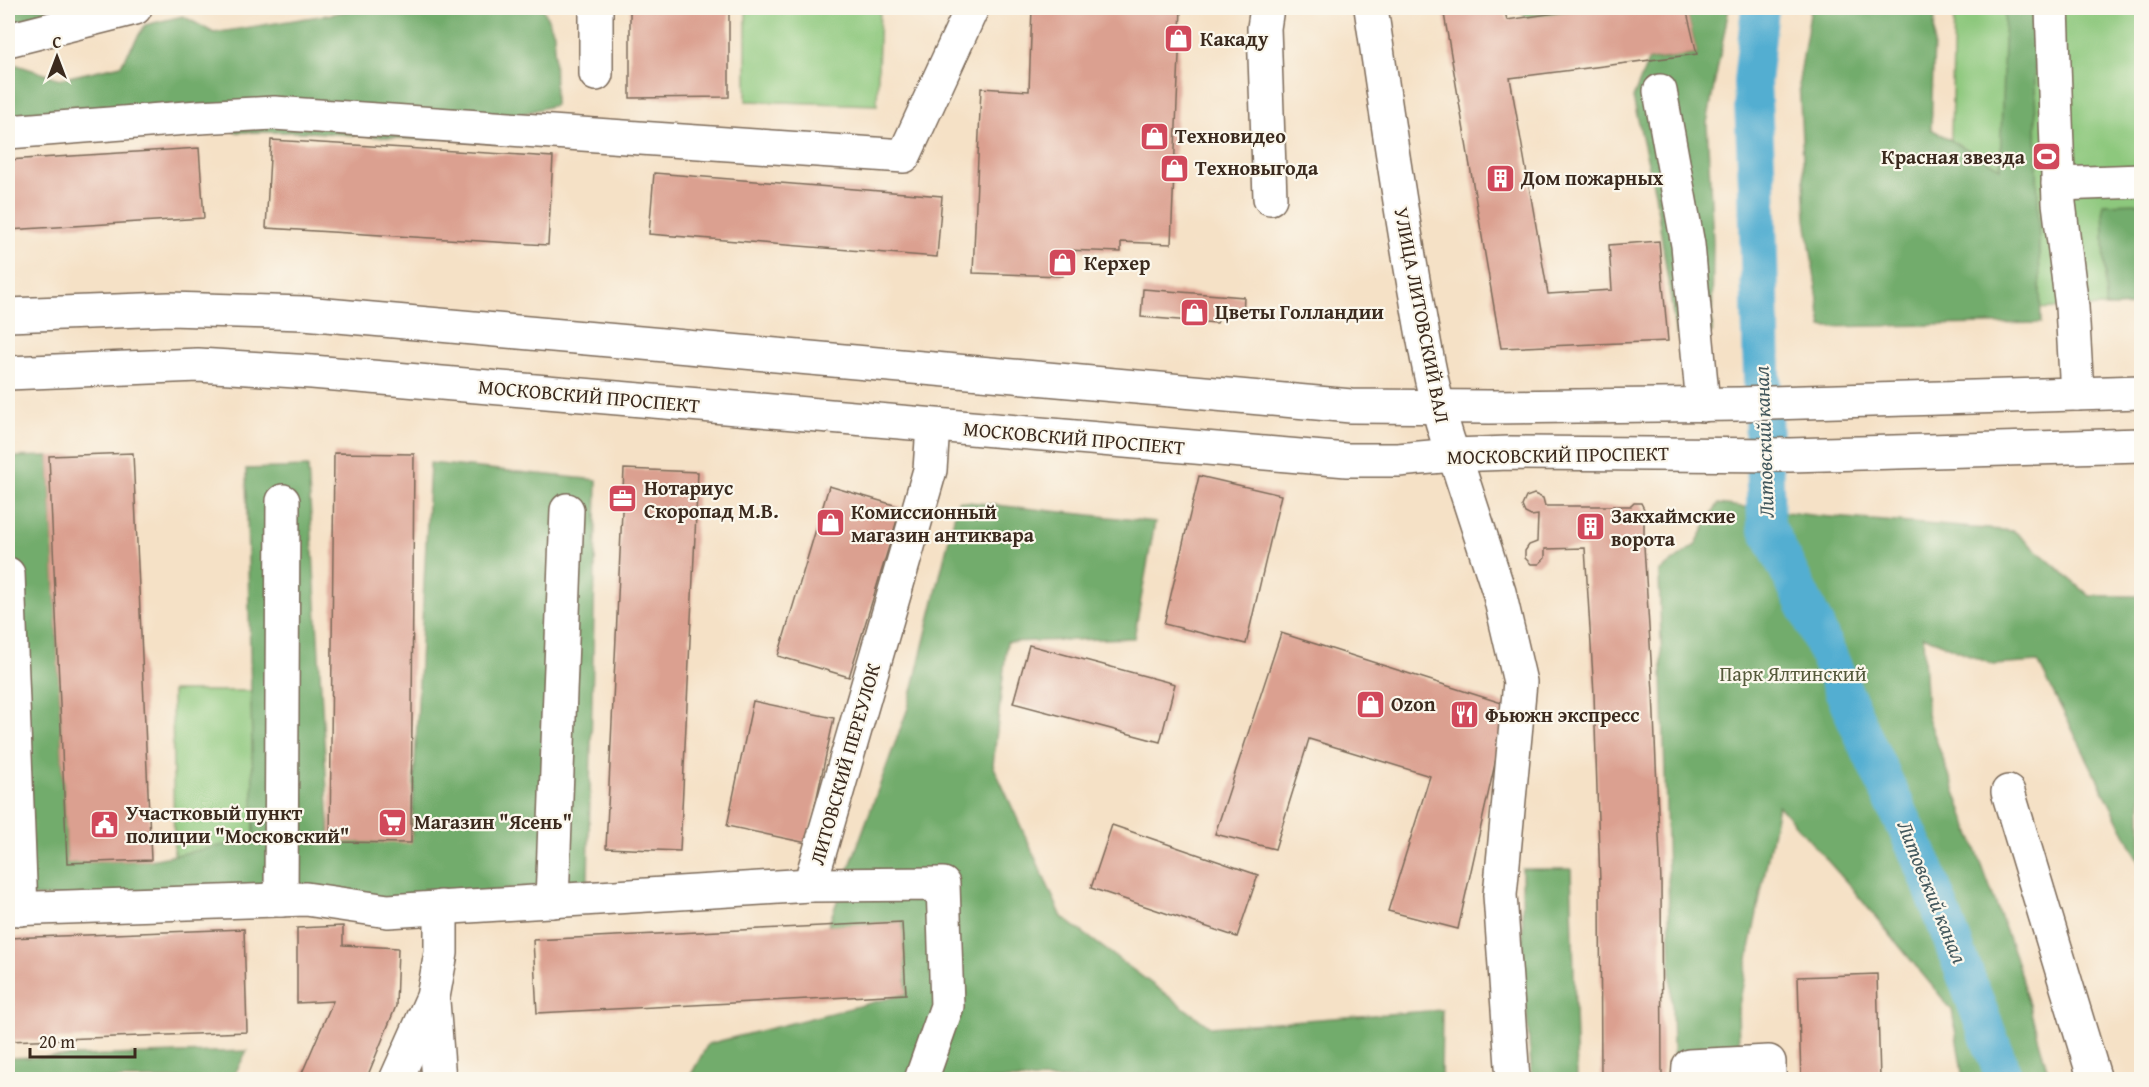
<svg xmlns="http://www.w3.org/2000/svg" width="2149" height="1087" viewBox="0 0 2149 1087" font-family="'Gentium Book Plus',serif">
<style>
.green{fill:#8dc87d;stroke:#64794e;stroke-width:1.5}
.forest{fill:#72ac6c;stroke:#566b45;stroke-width:1.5}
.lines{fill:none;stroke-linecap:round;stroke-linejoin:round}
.canal{stroke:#53aed1;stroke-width:38}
.building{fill:#dba090}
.minor-casing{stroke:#7c6a59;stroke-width:36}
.major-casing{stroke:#7c6a59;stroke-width:36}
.minor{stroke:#fff;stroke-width:33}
.major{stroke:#fff;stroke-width:33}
.labels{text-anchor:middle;stroke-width:4.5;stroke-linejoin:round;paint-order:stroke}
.poi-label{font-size:20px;font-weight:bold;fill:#3b2a1e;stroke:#fbf7ec;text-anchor:start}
.street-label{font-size:20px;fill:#3b2a1e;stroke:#fbf7ec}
.park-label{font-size:20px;fill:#54593a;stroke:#fbf7ec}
.water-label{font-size:21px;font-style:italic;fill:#43585d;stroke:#fbf7ec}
</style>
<rect width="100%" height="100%" fill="#fbf7ec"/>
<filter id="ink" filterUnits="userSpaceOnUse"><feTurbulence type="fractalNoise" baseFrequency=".0167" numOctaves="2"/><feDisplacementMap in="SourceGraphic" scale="12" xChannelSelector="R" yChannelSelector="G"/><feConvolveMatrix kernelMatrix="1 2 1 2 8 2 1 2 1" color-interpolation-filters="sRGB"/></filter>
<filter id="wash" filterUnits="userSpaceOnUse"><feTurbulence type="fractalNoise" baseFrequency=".008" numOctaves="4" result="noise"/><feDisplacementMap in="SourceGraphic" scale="24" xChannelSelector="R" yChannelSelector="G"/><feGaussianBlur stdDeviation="1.35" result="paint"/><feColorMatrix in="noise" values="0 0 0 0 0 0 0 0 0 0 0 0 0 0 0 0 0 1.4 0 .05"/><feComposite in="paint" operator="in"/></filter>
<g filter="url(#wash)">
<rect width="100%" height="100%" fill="#f5e1c6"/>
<g class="green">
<polygon points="746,8 880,8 877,105 746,101"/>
<polygon points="1954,8 2141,8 2141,306 1947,311"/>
<polygon points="172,691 251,691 257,851 174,855"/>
</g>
<g class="forest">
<polygon points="8,8 74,8 8,24"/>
<polygon points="363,8 543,8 554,33 555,105 426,140 310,132 237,132 199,117 8,126 8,62 60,79 121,65 145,25 183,16 214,33 332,14"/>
<polygon points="1515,8 1591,8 1528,17"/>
<polygon points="1686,8 1729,8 1707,123 1713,242 1712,333 1676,335 1655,193 1633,98 1648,61 1697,54"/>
<polygon points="1811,8 1935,8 1931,129 2000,168 2005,8 2033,8 2041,323 1822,327 1806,219 1799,81"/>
<polygon points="2141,203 2141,306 2106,307 2103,204"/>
<polygon points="49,456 67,863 151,860 254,839 246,469 308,467 330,842 411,842 430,463 597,480 588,880 413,901 8,896 8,457"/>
<polygon points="958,501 1155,522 1134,638 1007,642 993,765 1062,917 1210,1027 1442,1010 1441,1079 688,1080 708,1044 906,994 902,922 828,926 908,708"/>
<polygon points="1718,504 1819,516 2014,531 2090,596 2141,596 2141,865 2038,662 1994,665 1923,636 1927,715 2015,956 2050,1079 1963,1079 1952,1010 1850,886 1778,805 1738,1010 1740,1079 1674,1079 1659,572 1695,545"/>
<polygon points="1522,869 1571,869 1577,1079 1532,1079 1523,966"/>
<polygon points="247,1051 232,1079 8,1079 8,1058"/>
</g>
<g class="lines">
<polyline class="canal" points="1760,8 1752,82 1757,184 1766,525 1813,621 1864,738 1924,866 2005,1080"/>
</g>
<g id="blocks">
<g class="building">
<polygon points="630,8 729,8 729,97 630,98"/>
<polygon points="1032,8 1181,8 1171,244 1121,242 1121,252 1064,250 1063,276 973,273 981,88 1029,91"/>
<polygon points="1443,8 1504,8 1507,20 1591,8 1686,8 1697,54 1510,78 1548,294 1612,290 1609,245 1659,241 1668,341 1501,348"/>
<polygon points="271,140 553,157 548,245 266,228"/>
<polygon points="199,148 204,218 8,230 8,160"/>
<polygon points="654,173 942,196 937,257 649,234"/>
<polygon points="1143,289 1244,297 1243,315 1222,314 1217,323 1141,317"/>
<polygon points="133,453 151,860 67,863 49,456"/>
<polygon points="334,453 414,454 411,843 330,842"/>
<polygon points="624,469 698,472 680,851 606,848"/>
<polygon points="1199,476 1281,495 1246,644 1164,624"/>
<polygon points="829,486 901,507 849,677 778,656"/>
<polygon points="1534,494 1543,498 1545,506 1631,506 1634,503 1641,503 1644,509 1644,546 1653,692 1661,883 1662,1080 1601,1080 1600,884 1594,694 1585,548 1545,549 1545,558 1539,564 1531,564 1525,558 1525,551 1529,545 1537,542 1538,515 1531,516 1525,513 1522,506 1526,497"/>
<polygon points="1281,633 1508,705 1458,929 1388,911 1430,776 1309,739 1275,849 1215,834"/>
<polygon points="1029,645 1175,684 1160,742 1013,703"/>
<polygon points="753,701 834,718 807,843 727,826"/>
<polygon points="1112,825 1258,875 1237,937 1091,888"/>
<polygon points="902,922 906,994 537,1013 533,940"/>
<polygon points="343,926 343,945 398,948 396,1006 366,1080 299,1080 333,1001 297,1003 297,928"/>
<polygon points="244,929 247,1032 8,1041 8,938"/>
<polygon points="1877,974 1880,1080 1801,1080 1798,977"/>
</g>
</g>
</g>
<g filter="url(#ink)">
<use href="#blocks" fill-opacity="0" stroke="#7c6a59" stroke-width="1.5"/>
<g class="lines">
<defs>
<g id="minor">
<polyline points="596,8 596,74"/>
<polyline points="1267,8 1264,28 1270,198"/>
<polyline points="2052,8 2059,203 2072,307 2077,394"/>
<polyline points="8,40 135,8"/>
<polyline points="1660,91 1688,245 1703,405"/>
<polyline points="8,132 199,117 274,113 904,156 972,8"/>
<polyline points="2058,184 2142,181"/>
<polyline points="1453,455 1459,469 1499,592 1520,682 1500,895 1513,1080"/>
<polyline points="8,574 21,909"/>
<polyline points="2008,792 2095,1080"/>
<polyline points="810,885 930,470 933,426"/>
<polyline points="281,900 283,501"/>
<polyline points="552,901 567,510"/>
<polyline points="8,909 306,899 388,911 810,885 943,884 947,1006 921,1080"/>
<polyline points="433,1001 439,1080"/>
<polyline points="396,1080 433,997 441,953 441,907"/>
<polyline points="1688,1080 1689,1066 1769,1062 1769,1080"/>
</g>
<g id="major">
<path d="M1371 8C1385 102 1398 197 1415 291 1425 346 1433 401 1453 455"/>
<polyline points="8,315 169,309 304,313 1351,406 1490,407 1739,404 2142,392"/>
<polyline points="8,373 198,365 312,372 1347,460 1398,460 1453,455 1510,453 1790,455 2142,445"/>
</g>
</defs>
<use href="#minor" class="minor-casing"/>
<use href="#major" class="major-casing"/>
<use href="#minor" class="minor"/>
<use href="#major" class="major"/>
</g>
</g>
<defs>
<symbol id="shop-square" viewBox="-11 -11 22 22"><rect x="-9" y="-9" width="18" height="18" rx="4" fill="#d1495b" stroke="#fbf7ec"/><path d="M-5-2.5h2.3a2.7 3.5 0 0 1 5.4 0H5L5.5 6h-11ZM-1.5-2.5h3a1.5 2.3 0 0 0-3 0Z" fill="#fff"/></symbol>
<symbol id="stadium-square" viewBox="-11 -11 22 22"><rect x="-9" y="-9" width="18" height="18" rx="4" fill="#d1495b" stroke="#fbf7ec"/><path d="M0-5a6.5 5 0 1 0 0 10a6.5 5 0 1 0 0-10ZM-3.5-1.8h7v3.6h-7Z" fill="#fff"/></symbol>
<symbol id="building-square" viewBox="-11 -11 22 22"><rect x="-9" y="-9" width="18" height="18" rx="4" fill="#d1495b" stroke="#fbf7ec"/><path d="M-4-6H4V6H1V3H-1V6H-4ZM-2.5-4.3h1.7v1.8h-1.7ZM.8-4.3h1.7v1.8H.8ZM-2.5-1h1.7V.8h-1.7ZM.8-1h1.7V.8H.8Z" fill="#fff"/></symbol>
<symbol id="office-square" viewBox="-11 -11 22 22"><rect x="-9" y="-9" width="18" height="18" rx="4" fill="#d1495b" stroke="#fbf7ec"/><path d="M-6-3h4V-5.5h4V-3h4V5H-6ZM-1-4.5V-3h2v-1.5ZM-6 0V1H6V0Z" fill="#fff"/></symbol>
<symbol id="restaurant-square" viewBox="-11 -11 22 22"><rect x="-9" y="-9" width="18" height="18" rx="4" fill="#d1495b" stroke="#fbf7ec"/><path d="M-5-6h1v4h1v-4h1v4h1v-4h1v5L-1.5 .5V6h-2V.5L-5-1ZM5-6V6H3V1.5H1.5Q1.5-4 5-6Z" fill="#fff"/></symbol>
<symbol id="supermarket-square" viewBox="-11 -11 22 22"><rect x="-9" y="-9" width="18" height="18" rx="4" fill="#d1495b" stroke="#fbf7ec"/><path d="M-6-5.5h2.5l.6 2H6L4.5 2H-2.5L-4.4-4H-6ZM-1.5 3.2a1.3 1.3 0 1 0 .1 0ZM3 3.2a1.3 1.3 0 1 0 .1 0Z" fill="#fff"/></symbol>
<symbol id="civic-square" viewBox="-11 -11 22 22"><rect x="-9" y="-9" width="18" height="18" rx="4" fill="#d1495b" stroke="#fbf7ec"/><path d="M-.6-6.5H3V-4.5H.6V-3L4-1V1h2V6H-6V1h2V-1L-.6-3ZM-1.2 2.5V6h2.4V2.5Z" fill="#fff"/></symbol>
</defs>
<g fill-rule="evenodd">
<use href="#shop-square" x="1162" y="22" width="33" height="33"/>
<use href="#shop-square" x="1138" y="120" width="33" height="33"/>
<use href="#stadium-square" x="2030" y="140" width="33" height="33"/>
<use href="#shop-square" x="1158" y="152" width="33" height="33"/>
<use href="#building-square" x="1484" y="162" width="33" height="33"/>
<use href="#shop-square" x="1046" y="246" width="33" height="33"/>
<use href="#shop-square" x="1178" y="296" width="33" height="33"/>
<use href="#office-square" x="606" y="482" width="33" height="33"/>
<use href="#shop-square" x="814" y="506" width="33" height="33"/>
<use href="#building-square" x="1574" y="510" width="33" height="33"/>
<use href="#shop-square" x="1354" y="688" width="33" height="33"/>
<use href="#restaurant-square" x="1448" y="698" width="33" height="33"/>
<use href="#supermarket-square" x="376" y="806" width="33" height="33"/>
<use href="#civic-square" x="88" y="808" width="33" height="33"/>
</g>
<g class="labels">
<g class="poi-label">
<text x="1200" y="46">Какаду</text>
<text x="1175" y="143">Техновидео</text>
<text x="2025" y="164" text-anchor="end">Красная звезда</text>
<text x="1195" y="175">Техновыгода</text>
<text x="1521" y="185">Дом пожарных</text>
<text x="1084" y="270">Керхер</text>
<text x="1215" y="319">Цветы Голландии</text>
<text x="644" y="495">Нотариус<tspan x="644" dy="23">Скоропад М.В.</tspan></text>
<text x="851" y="519">Комиссионный<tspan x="851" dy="23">магазин антиквара</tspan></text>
<text x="1611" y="523">Закхаймские<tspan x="1611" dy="23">ворота</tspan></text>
<text x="1391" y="711">Ozon</text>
<text x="1485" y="722">Фьюжн экспресс</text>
<text x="126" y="820">Участковый пункт<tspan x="126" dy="23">полиции "Московский"</tspan></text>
<text x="414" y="829">Магазин "Ясень"</text>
</g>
<g class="street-label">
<text transform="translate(1422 315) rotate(79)" y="7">УЛИЦА ЛИТОВСКИЙ ВАЛ</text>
<text transform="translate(589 396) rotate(5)" y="7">МОСКОВСКИЙ ПРОСПЕКТ</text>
<text transform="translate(1074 438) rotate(5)" y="7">МОСКОВСКИЙ ПРОСПЕКТ</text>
<text transform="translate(1558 455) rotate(-1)" y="7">МОСКОВСКИЙ ПРОСПЕКТ</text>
<text transform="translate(845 764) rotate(-74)" y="7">ЛИТОВСКИЙ ПЕРЕУЛОК</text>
</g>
<g class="park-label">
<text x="1793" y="681">Парк Ялтинский</text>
</g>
<g class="water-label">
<text transform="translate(1764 442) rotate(-92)" y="7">Литовский канал</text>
<text transform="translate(1932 892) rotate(68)" y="7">Литовский канал</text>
</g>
</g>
<rect width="2149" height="1087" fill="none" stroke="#fbf7ec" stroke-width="30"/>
<g transform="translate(57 57)" stroke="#fbf7ec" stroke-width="4.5" paint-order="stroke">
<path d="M0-4.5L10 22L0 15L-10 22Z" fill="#3b2a1e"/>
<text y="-9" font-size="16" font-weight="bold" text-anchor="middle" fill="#3b2a1e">С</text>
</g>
<path d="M30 1048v9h105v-9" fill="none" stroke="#3b2a1e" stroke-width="3"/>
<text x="39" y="1048" font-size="18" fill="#3b2a1e" stroke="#fbf7ec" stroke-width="4.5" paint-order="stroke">20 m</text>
</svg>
